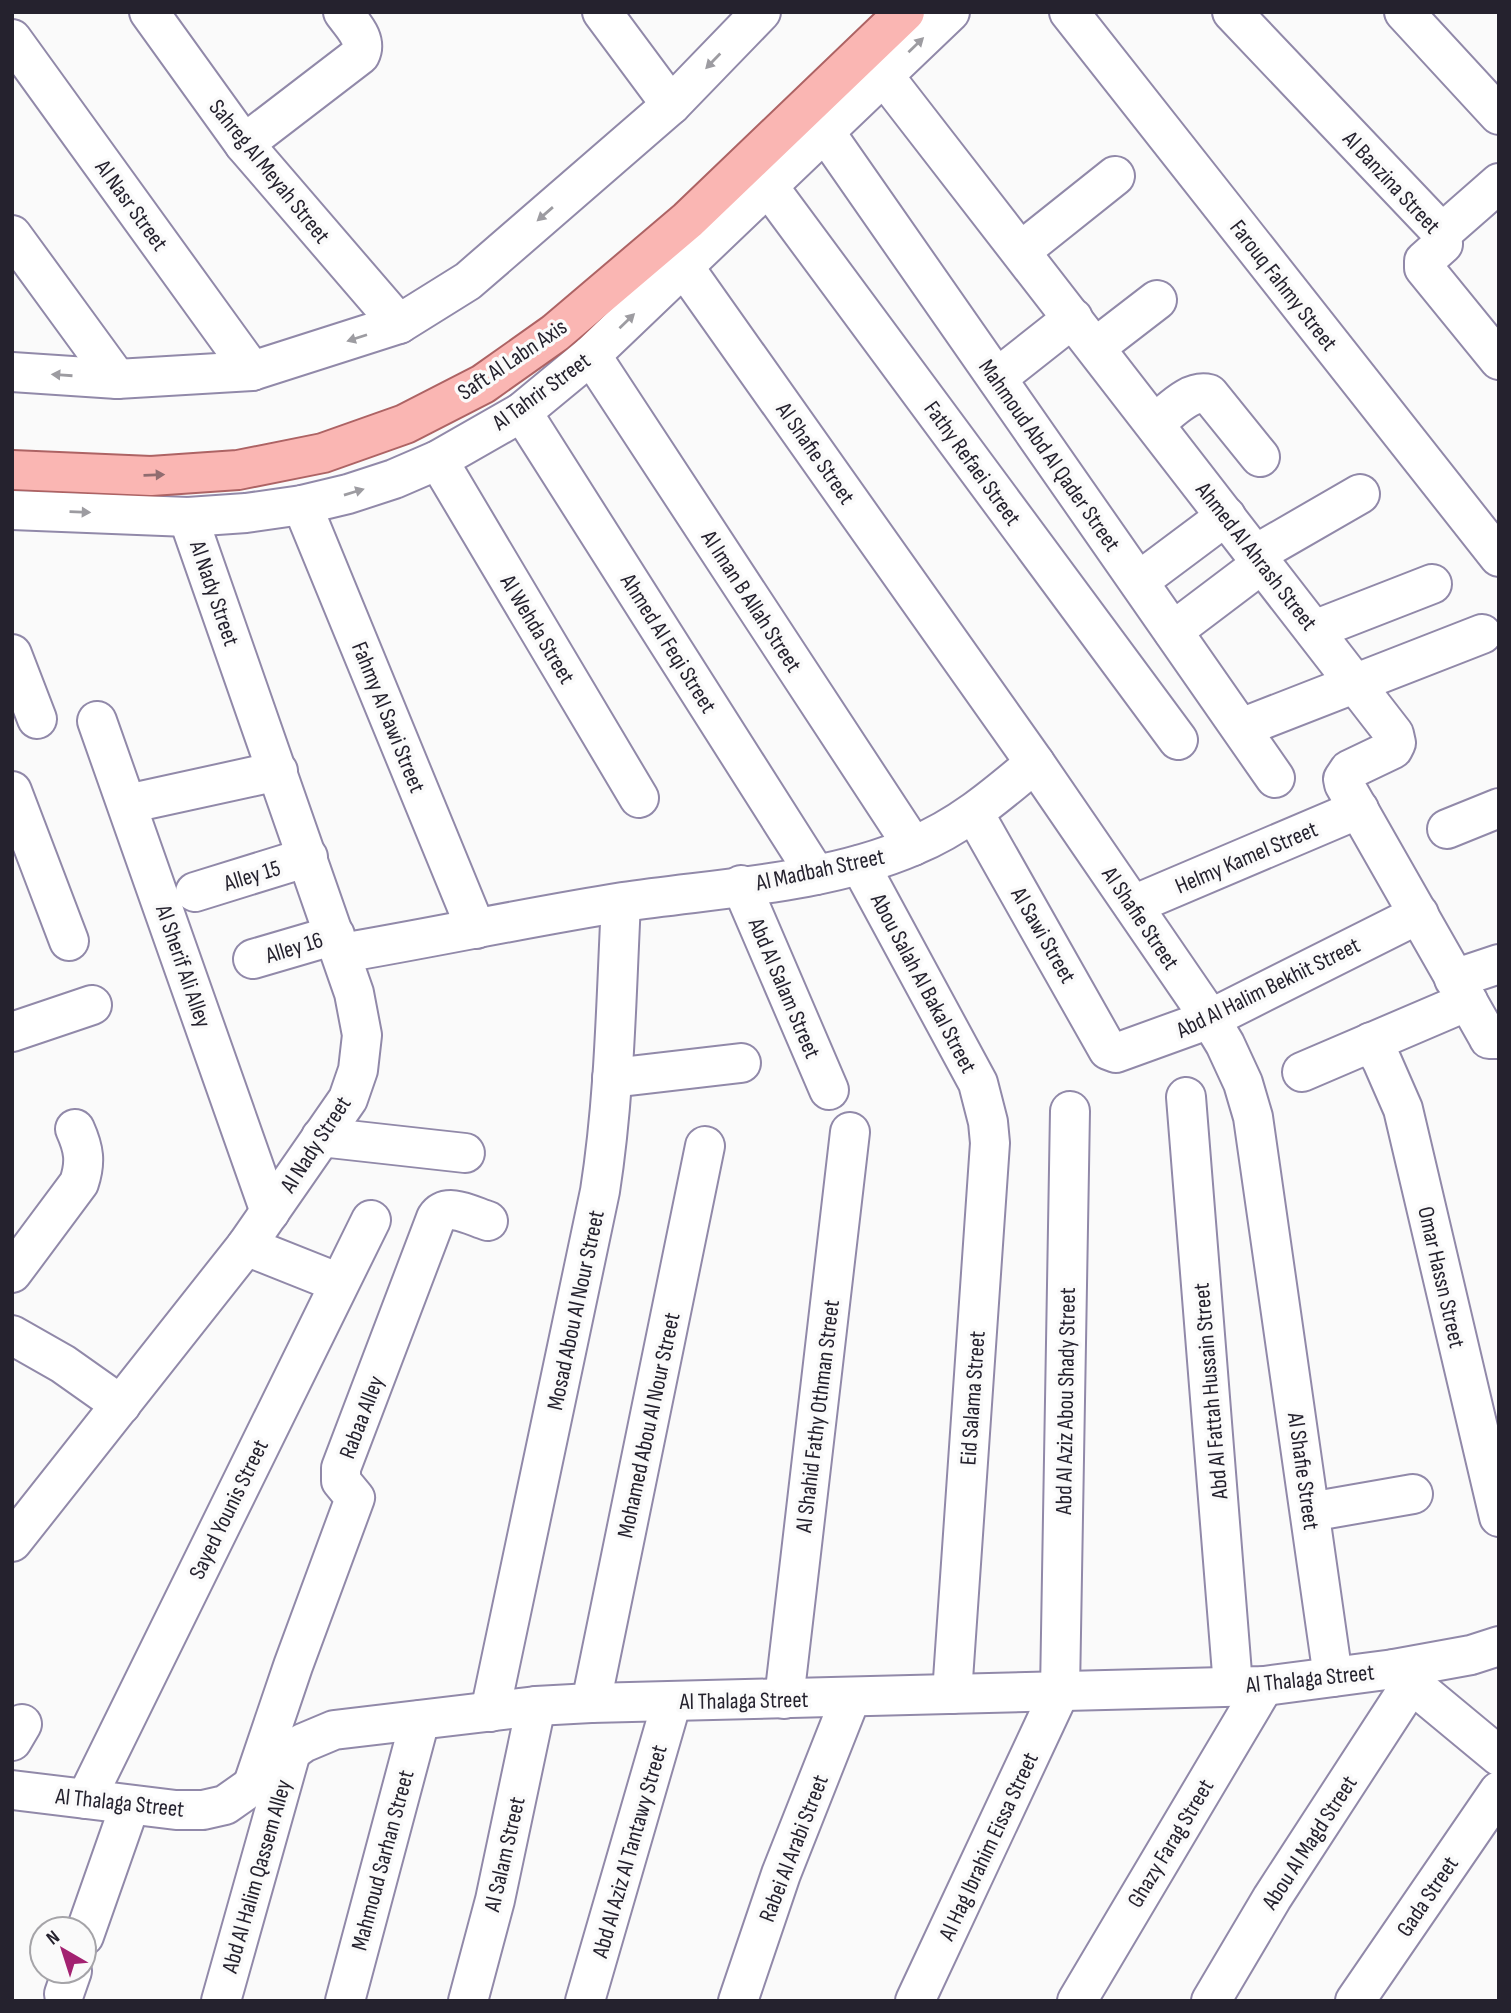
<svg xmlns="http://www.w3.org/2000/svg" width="1511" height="2013" viewBox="0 0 1511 2013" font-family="'Sofia Sans Condensed',sans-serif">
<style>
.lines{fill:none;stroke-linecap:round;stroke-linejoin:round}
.minor-casing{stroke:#9189a9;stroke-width:42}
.major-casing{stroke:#ad6364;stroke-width:42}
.minor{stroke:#fff;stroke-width:38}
.major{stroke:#fab6b3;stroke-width:38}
.oneway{fill:#9d9ca1}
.oneway2{fill:#906c70}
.labels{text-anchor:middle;stroke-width:7;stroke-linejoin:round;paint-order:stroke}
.street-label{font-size:23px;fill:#25222e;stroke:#fafafa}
</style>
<rect width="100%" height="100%" fill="#fafafa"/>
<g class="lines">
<defs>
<g id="minor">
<polyline points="149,12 244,144 399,324"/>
<polyline points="602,12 671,105"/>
<polyline points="1069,12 1499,557"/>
<polyline points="1232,12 1442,233 1443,244 1424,261 1424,268 1499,360"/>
<polyline points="1404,12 1499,115"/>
<polyline points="12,39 252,371"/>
<polyline points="884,76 1394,734 1396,743 1393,749 1349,770 1343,779 1344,784 1487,1035 1489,1039 1499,1039"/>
<polyline points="825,132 1275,778"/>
<path d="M244 144 360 55C368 39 352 25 343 12"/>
<polyline points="768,186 1178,740"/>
<polyline points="1442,233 1499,183"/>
<polyline points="12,235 117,379"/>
<polyline points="1021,251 1115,176"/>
<polyline points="684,267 1035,763 1205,1011 1225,1044 1243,1083 1253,1117 1333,1677"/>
<polyline points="1096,347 1157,300"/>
<polyline points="591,355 913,846"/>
<polyline points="12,372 117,379 252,371 399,324 468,281 671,105 761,12"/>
<polyline points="997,378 1073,318"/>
<polyline points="522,412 816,875"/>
<path d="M1155 423C1170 412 1189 389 1209 394L1260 457"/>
<polyline points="438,460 639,798"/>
<polyline points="302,505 476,929"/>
<polyline points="12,510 188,517 246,513 302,505 348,494 394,479 438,460 522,412 591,355 950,12"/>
<polyline points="1256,554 1360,494"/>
<polyline points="1139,581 1226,516"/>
<polyline points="1314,630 1432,584"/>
<polyline points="1173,631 1263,563"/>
<polyline points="12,654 37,719"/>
<polyline points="97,721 270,1212"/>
<polyline points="1241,728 1482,634"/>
<polyline points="12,791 69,941"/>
<polyline points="127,804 278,771"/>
<polyline points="974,813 1108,1050 1116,1053 1210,1019 1419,914"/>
<polyline points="1447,829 1499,808"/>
<polyline points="860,865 978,1083 988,1122 990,1143 952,1694"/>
<polyline points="741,885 829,1090"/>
<polyline points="195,892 308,857"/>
<polyline points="1133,905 1359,809"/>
<path d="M342 953C436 937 529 917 623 902 718 888 825 884 913 846 960 827 997 795 1035 763"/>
<polyline points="253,959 335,935"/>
<polyline points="1454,979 1499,964"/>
<polyline points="12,1032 92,1005"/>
<polyline points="1371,1042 1382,1061 1403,1109 1499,1517"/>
<polyline points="1302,1072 1468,1001"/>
<polyline points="612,1078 741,1063"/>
<polyline points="1186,1097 1233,1686"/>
<polyline points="321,1137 465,1153"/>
<polyline points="246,1246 339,1283"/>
<path d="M12 1273 79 1183C86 1162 84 1149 75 1129"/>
<polyline points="12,1335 63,1364 121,1405"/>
<polyline points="1310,1512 1413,1494"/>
<polyline points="12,1542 246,1246 348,1099 358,1070 362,1035 354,993 188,517"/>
<polyline points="1394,1669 1499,1756"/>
<polyline points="784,1699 850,1132"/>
<polyline points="591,1703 705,1146"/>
<path d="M490 1712 600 1191C615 1095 616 999 621 903"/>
<polyline points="12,1741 22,1724"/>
<path d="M253 1784 293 1666 355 1498 341 1481V1468L436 1218C447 1201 472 1216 488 1221"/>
<polyline points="12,1790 176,1810 203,1810 225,1805 252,1786 272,1765 303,1743 334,1730 536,1706 591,1703 1264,1686 1394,1669 1471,1655 1499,1646"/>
<polyline points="86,1799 371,1220"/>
<polyline points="84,1936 130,1805"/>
<polyline points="64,1994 72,1971"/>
<polyline points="221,2001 291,1752"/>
<polyline points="345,2001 420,1720"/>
<polyline points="468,2001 495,1900 536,1706"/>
<polyline points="585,2001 672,1701"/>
<polyline points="738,2001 781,1874 851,1697"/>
<polyline points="915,2001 1060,1691 1070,1111"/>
<polyline points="1077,2001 1264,1686"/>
<polyline points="1211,2001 1272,1898 1411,1684"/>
<polyline points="1355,2001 1499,1791"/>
</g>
<polyline id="major" points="12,470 151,476 238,470 323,453 405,424 483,384 555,333 688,220 905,12"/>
</defs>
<use href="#minor" class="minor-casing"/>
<use href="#major" class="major-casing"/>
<use href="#minor" class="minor"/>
<use href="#major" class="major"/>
</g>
<defs><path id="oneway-solid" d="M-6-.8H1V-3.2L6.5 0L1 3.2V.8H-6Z" transform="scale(1.75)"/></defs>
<g class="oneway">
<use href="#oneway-solid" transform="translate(916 45) rotate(-44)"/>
<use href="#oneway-solid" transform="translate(713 61) rotate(134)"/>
<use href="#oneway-solid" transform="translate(545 214) rotate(139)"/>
<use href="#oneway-solid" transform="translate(627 321) rotate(-44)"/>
<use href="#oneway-solid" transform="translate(357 338) rotate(162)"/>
<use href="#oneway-solid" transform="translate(62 375) rotate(-176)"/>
<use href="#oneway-solid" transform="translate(354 492) rotate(-17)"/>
<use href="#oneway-solid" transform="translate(80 512) rotate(2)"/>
</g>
<use class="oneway2" href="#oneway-solid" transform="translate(154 475) rotate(-2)"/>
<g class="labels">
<g class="street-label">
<text transform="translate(270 171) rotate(51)" y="8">Sahreg Al Meyah Street</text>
<text transform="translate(1392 182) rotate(47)" y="8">Al Banzina Street</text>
<text transform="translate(132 205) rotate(54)" y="8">Al Nasr Street</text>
<text transform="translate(1284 285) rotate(52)" y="8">Farouq Fahmy Street</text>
<text transform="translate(512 359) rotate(-34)" y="8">Saft Al Labn Axis</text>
<text transform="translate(541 391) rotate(-36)" y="8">Al Tahrir Street</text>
<text transform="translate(816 453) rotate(55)" y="8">Al Shafie Street</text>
<text transform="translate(1050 455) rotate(55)" y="8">Mahmoud Abd Al Qader Street</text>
<text transform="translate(973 463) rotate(54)" y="8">Fathy Refaei Street</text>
<text transform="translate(1257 556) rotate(52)" y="8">Ahmed Al Ahrash Street</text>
<text transform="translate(215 593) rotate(71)" y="8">Al Nady Street</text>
<text transform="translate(752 601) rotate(57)" y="8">Al Iman B Allah Street</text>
<text transform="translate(538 629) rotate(59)" y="8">Al Wehda Street</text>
<text transform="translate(669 643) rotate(58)" y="8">Ahmed Al Feqi Street</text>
<text transform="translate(389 717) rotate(68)" y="8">Fahmy Al Sawi Street</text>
<text transform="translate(1246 857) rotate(-23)" y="8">Helmy Kamel Street</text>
<text transform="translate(820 869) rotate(-12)" y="8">Al Madbah Street</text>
<text transform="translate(252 875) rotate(-17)" y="8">Alley 15</text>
<text transform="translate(1141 918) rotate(56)" y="8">Al Shafie Street</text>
<text transform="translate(1044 935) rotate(60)" y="8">Al Sawi Street</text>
<text transform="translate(294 947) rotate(-17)" y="8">Alley 16</text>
<text transform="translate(184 966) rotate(71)" y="8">Al Sherif Ali Alley</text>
<text transform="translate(924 983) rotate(62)" y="8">Abou Salah Al Bakal Street</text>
<text transform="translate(1268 987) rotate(-26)" y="8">Abd Al Halim Bekhit Street</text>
<text transform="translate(785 988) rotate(67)" y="8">Abd Al Salam Street</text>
<text transform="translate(315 1144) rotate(-57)" y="8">Al Nady Street</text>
<text transform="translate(1442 1277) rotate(77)" y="8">Omar Hassn Street</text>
<text transform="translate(575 1310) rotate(-78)" y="8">Mosad Abou Al Nour Street</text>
<text transform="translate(1210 1391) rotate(-95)" y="8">Abd Al Fattah Hussain Street</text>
<text transform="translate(972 1398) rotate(-86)" y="8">Eid Salama Street</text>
<text transform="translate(1065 1401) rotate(-89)" y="8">Abd Al Aziz Abou Shady Street</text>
<text transform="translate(817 1416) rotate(-83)" y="8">Al Shahid Fathy Othman Street</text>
<text transform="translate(361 1417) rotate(-69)" y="8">Rabaa Alley</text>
<text transform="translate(648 1425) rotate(-78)" y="8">Mohamed Abou Al Nour Street</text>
<text transform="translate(1304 1471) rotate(82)" y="8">Al Shafie Street</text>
<text transform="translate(228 1509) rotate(-64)" y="8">Sayed Younis Street</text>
<text transform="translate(1310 1678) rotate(-6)" y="8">Al Thalaga Street</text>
<text transform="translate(744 1700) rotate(-1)" y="8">Al Thalaga Street</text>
<text transform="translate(120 1802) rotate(6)" y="8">Al Thalaga Street</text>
<text transform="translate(1309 1842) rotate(-57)" y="8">Abou Al Magd Street</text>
<text transform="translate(1170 1843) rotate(-59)" y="8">Ghazy Farag Street</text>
<text transform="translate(988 1846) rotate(-65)" y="8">Al Hag Ibrahim Eissa Street</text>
<text transform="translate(793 1848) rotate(-69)" y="8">Rabei Al Arabi Street</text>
<text transform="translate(629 1851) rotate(-74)" y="8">Abd Al Aziz Al Tantawy Street</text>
<text transform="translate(504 1854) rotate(-77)" y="8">Al Salam Street</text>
<text transform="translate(382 1860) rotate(-75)" y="8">Mahmoud Sarhan Street</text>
<text transform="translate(256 1876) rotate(-74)" y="8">Abd Al Halim Qassem Alley</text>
<text transform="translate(1427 1896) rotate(-56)" y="8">Gada Street</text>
</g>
</g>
<rect width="1511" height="2013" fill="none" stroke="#25222e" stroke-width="28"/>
<g transform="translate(63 1950) rotate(321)"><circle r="33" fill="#fafafa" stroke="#a5a4a8" stroke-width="2"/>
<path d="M0-5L12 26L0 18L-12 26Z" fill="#a32271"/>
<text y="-10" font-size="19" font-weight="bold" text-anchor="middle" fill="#25222e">N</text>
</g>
</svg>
